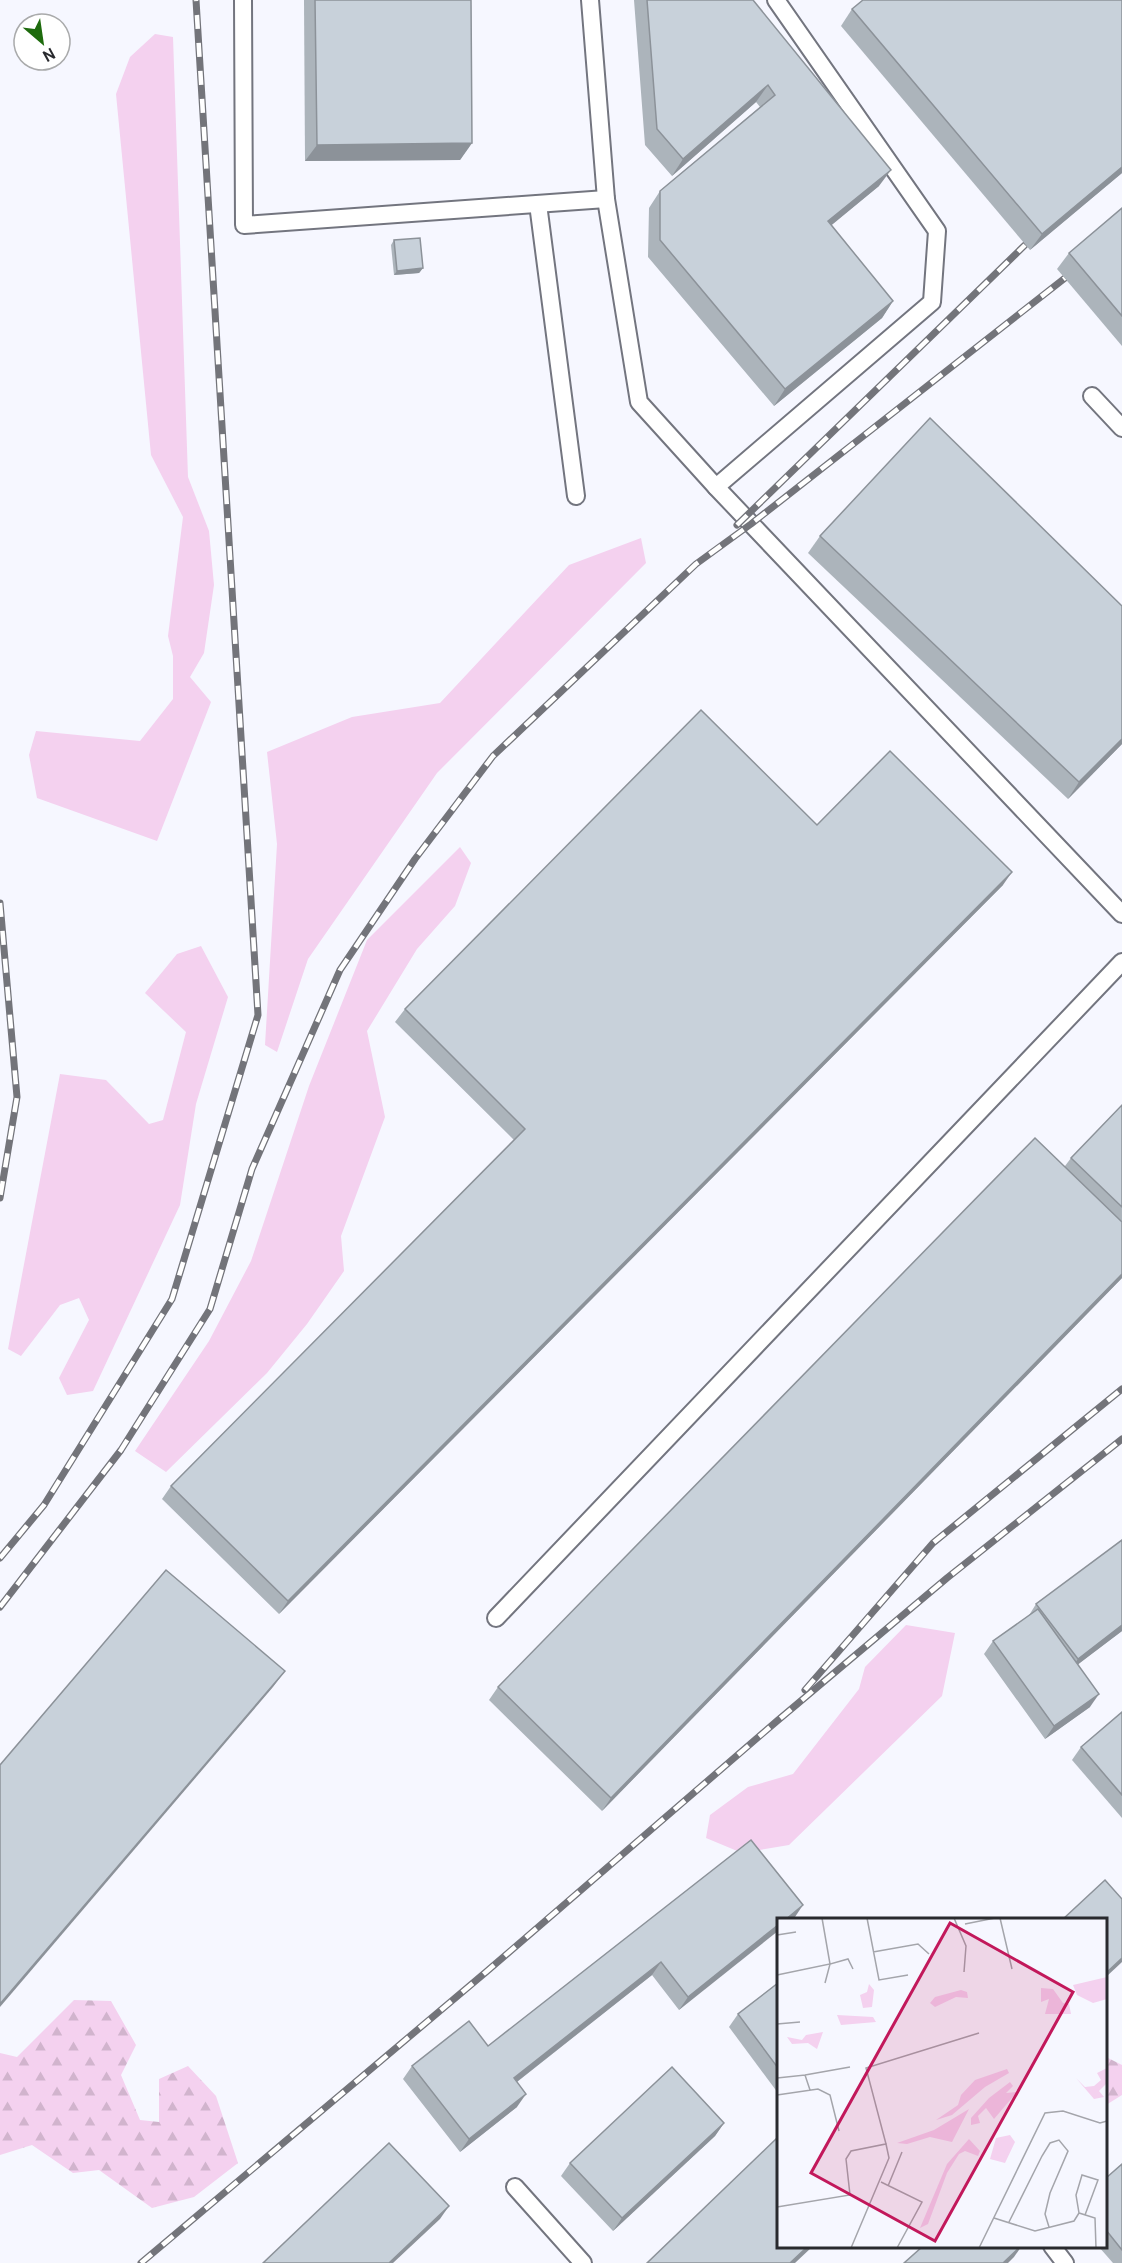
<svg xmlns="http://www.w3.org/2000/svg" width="1122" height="2263" viewBox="0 0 1122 2263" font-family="Cabin,sans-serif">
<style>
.grass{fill:#f4d1ef}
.forest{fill:url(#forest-firs)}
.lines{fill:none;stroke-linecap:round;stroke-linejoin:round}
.service-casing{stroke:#73757f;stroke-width:20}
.service{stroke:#fff;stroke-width:16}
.rail-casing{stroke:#73747a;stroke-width:7}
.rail{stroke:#fff;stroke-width:4.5;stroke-dasharray:14;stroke-linecap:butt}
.wall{fill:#acb4bb}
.shaded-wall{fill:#8c9299}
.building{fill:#c8d1da;stroke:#8c9299;stroke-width:1.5}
.inset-road{fill:none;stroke:#a4a5ab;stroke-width:1.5}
.view{fill:#c2185b;fill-opacity:0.15;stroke:#c2185b;stroke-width:3}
.inset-edge{fill:none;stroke:#292a2e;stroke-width:3}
</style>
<defs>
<pattern id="forest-firs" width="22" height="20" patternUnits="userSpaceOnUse" patternTransform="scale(1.5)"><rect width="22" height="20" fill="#f4d1ef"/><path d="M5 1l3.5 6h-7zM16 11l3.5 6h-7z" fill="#d1b4cd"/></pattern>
</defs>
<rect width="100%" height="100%" fill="#f6f7ff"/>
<g class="grass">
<polygon points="155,34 173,37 188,477 209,531 214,585 204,653 190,677 211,702 157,841 37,798 29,755 36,731 140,741 173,699 173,656 168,636 183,517 151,455 116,94 130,57"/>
<polygon points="641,538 646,563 437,773 308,959 277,1052 265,1045 277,844 267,752 352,717 440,703 569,565"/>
<polygon points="460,847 471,863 455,906 417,949 367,1031 385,1117 341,1236 344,1271 307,1324 267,1373 166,1472 135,1451 209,1341 251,1261 309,1086 367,940"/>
<polygon points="201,946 228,997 196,1104 180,1205 93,1391 67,1395 59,1378 89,1320 79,1298 60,1305 21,1356 8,1349 60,1074 106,1080 149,1124 163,1120 186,1032 145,993 177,954"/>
<polygon points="906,1625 955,1633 942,1696 789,1845 742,1853 706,1838 710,1815 748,1787 793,1774 859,1689 865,1667"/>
</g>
<g class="forest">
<polygon points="74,2000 111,2001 136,2045 121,2075 140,2120 159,2122 159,2079 188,2066 216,2096 238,2163 194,2197 152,2208 99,2170 73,2173 32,2145 0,2155 0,2053 17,2057"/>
<polygon points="1106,2057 1122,2065 1122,2095 1106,2105"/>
</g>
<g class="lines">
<defs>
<g id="service">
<polyline points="243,0 244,225 606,199"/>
<polyline points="590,0 606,199 639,402 716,487 932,302 937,231 776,0"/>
<polyline points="538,204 576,496"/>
<polyline points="1092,396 1122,428"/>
<polyline points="716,487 1122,914"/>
<polyline points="496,1618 1122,962"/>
<polyline points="515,2187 583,2263"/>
<polyline points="1052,2246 1065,2263"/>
</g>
</defs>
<use href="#service" class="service-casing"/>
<use href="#service" class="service"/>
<defs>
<g id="rail">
<polyline points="737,525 1025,245"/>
<polyline points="0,903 17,1097 0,1198"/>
<polyline points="0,1558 44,1505 172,1299 258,1015 196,0"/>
<polyline points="0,1607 121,1450 210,1309 252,1169 340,970 415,859 493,756 696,564 751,524 1065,278"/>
<polyline points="805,1690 933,1543 1122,1389"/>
<polyline points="141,2263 486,1972 777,1721 947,1578 1122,1439"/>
</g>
</defs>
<use href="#rail" class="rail-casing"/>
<use href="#rail" class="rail"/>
</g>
<g class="wall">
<polygon points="304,0 471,0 472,143 460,160 305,161"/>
<polygon points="634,0 753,0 879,186 831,225 893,301 882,318 774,406 648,257 649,208 660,191 760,107 756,102 672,176 645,145"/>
<polygon points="852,9 1122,173 1030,250 841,26"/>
<polygon points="1122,208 1122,346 1057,269 1069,253"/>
<polygon points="394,240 423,268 419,273 394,275 391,245"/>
<polygon points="820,536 1122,606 1122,744 1068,799 808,553"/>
<polygon points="817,825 1003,885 279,1614 162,1499 171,1486 514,1140 395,1022 405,1009"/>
<polygon points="1122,1105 1122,1278 602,1811 489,1700 498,1687 1065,1166 1071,1158"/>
<polygon points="1036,1604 1122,1631 1078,1664 1090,1707 1045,1739 984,1654 993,1641 1028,1617"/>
<polygon points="1122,1712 1122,1818 1072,1760 1081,1747"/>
<polygon points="751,1840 794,1918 793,1920 778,1920 679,2010 652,1975 517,2082 517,2107 460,2152 403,2079 412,2066 488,2046"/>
<polygon points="778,1983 778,2093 729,2027 738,2014"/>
<polygon points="724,2123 715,2136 613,2231 561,2176 570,2163"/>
<polygon points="1122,2164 1122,2263 1113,2263 1099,2247 1106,2247 1106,2178"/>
</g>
<g class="shaded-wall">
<polygon points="768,85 756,102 672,176 683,159"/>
<polygon points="472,143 460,160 305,161 317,145"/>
<polygon points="1122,167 1122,173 1030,250 1042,234"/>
<polygon points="891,170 879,186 816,238 828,221"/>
<polygon points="423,268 419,273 394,275 397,271"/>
<polygon points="893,301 882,318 774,406 785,389"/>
<polygon points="1122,739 1122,744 1068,799 1079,782"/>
<polygon points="1012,872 1003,885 279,1614 288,1601"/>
<polygon points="1122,1274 1122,1278 602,1811 611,1798"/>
<polygon points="1122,1625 1122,1631 1068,1672 1078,1659"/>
<polygon points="285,1671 273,1687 0,2007 0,2004"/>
<polygon points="1099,1694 1090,1707 1045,1739 1054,1726"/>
<polygon points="803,1905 793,1920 785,1920"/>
<polygon points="778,1925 778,1931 679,2010 688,1997"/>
<polygon points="1122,1958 1122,1962 1106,1977 1106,1973"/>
<polygon points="661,1962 652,1975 505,2091 514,2078"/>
<polygon points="526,2094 517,2107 460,2152 469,2139"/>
<polygon points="724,2123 715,2136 613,2231 622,2218"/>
<polygon points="449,2206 440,2219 393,2263 389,2263"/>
<polygon points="807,2247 812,2247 795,2263 790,2263"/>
<polygon points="1020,2247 1021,2247 1014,2257 1008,2263 1003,2263"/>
</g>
<g class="building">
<polygon points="315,0 471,0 472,143 317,145"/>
<polygon points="647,0 753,0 891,170 828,221 893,301 785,389 660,240 660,191 775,95 768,85 683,159 657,129"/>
<polygon points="863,0 1122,0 1122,167 1042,234 852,9"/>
<polygon points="1122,208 1122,316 1069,253"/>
<polygon points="420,238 423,268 397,271 394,240"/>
<polygon points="930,418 1122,606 1122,739 1079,782 820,536"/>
<polygon points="701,710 817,825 890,751 1012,872 288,1601 171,1486 525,1129 405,1009"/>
<polygon points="1122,1105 1122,1207 1071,1158"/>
<polygon points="1035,1138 1122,1222 1122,1274 611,1798 498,1687"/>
<polygon points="1122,1540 1122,1625 1078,1659 1036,1604"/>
<polygon points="166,1570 285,1671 0,2004 0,1765"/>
<polygon points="1038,1609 1099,1694 1054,1726 993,1641"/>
<polygon points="1122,1712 1122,1795 1081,1747"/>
<polygon points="751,1840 803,1905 785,1920 778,1920 778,1925 688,1997 661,1962 514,2078 526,2094 469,2139 412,2066 469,2021 488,2046"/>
<polygon points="1105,1880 1122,1899 1122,1958 1106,1973 1106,1920 1062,1920"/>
<polygon points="778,1983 778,2068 738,2014"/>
<polygon points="672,2067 724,2123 622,2218 570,2163"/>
<polygon points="777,2138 778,2140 778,2247 807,2247 790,2263 647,2263"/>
<polygon points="389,2143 449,2206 389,2263 263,2263"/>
<polygon points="1122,2164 1122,2250 1106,2230 1106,2178"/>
<polygon points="922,2247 1020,2247 1003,2263 904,2263"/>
</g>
<g transform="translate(777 1918)">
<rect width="330" height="330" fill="#f6f7ff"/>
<path d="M330 59V81L316 85 300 77 296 67ZM92 66 97 72 95 89 86 90 83 77 90 74ZM184 72 190 74 191 80 179 79 158 89 153 85 158 79ZM46 114 40 131 31 125 15 126 10 119 25 122 29 117ZM330 150V165L322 173 327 179 317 181 299 160 308 169 317 168 324 162 320 155ZM230 151 232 155 208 169 175 197 159 202 181 187 184 177 198 162ZM233 164 236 168 229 175 240 174 217 201 209 190 201 198 203 205 194 207V200L212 180ZM192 191 175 224 153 219 130 226 120 225 157 212ZM192 221 203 233 201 238 188 233 182 236 170 255 151 306 143 310 170 246Z" fill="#f4d1ef"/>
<path d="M264 70 276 71 286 85 292 86 294 96H268L272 81 264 84ZM60 97 96 99 99 104 64 107ZM233 217 238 224 228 245 213 241 219 220Z" fill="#f4d1ef"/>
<path class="inset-road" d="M90 0 102 62 131 57M177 0 189 28 187 54M223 0 235 51M188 6 218 0M0 17 19 14M96 34 141 26 152 36M0 57 53 46 45 0M48 65 53 46 71 41 76 51M0 106 23 104M28 157 73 149M0 160 28 157 33 172M0 177 41 171 53 177 62 213M109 226 89 150 202 115M104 264 145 284 120 330M111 268 125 234M0 289 73 277 69 241 74 233 109 226 112 240 74 330M302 295 299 277 305 257 321 262 308 297M217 300 258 313 297 303 302 295 318 300 319 330M232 304 265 238 273 225 282 222 291 233 273 275 268 296 272 309M202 330 268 195 286 193 323 205 330 203"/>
<path class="view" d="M173 5 296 74 158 323 34 255Z"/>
<rect width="330" height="330" class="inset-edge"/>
</g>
<g transform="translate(42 42) rotate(151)"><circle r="28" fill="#ffffff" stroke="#a9aaab" stroke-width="1.5"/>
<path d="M0-4.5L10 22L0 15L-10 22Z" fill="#1e6b0d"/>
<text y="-9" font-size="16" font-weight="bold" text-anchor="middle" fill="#292a2e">N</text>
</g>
</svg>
